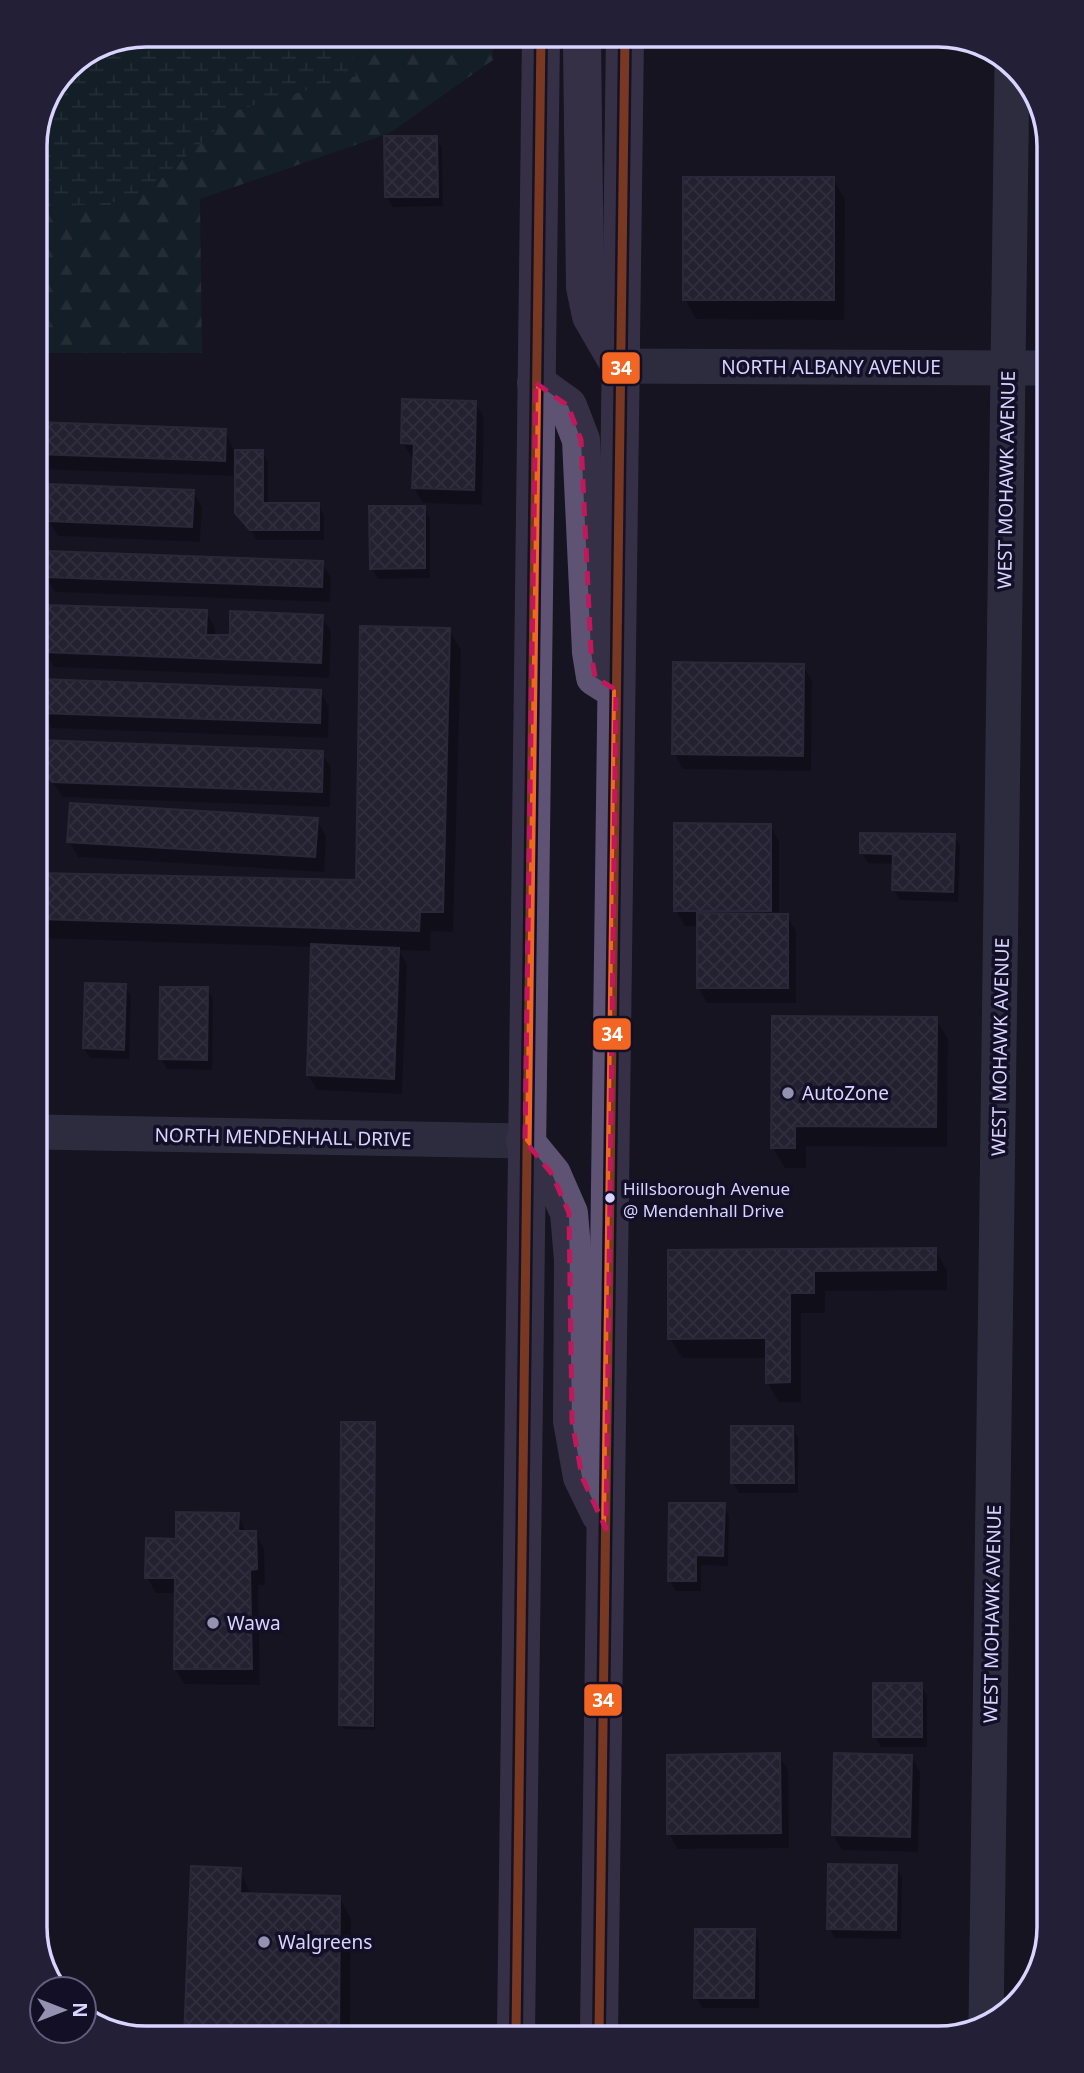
<svg xmlns="http://www.w3.org/2000/svg" width="1084" height="2073" viewBox="0 0 1084 2073" font-family="'Noto Sans',sans-serif">
<style>
.forest{fill:url(#forest-firs)}
.wetland{fill:url(#wetland-marsh)}
.shadow{fill:#0007}
.building{fill:url(#building-cross-hatch);stroke:#433f54;stroke-width:2}
.lines{fill:none;stroke-linecap:round;stroke-linejoin:round}
.street{stroke:#4a4962;stroke-width:35}
.primary{stroke:#5e5373;stroke-width:38}
.bus-1-casing{stroke:#130f26;stroke-width:14}
.bus-1{stroke:#f26522;stroke-width:9}
.marked{fill:none;stroke:#c2185b;stroke-width:5;stroke-dasharray:14 9;stroke-linejoin:round}
.poi-dot{fill:#9591b1;stroke:#130f26;stroke-width:2.5}
.bus-dot{fill:#d9d4ff;stroke:#130f26;stroke-width:2.5}
.labels{text-anchor:middle;stroke-width:7;stroke-linejoin:round;paint-order:stroke}
.bus-label{font-size:17px;fill:#d9d4ff;stroke:#130f26;text-anchor:start}
.street-label{font-size:19px;fill:#d9d4ff;stroke:#130f26}
.poi-label{font-size:19px;fill:#d9d4ff;stroke:#130f26;text-anchor:start}
.rim{fill:none;stroke:#d9d4ff;stroke-width:3.5}
.line-badge{stroke:#130f26;stroke-width:2.5}
.badge-label{font-size:19px;text-anchor:middle;font-weight:bold;fill:#fff}
</style>
<defs>
<pattern id="forest-firs" width="22" height="20" patternUnits="userSpaceOnUse" patternTransform="scale(1.75)"><rect width="22" height="20" fill="#132c2d"/><path d="M5 1l3.5 6h-7zM16 11l3.5 6h-7z" fill="#354a4c"/></pattern>
<pattern id="wetland-marsh" width="20" height="14" patternUnits="userSpaceOnUse" patternTransform="scale(1.75)"><rect width="20" height="14" fill="#132c2d"/><path d="M1 5h8M5 5V1M11 12h8M15 12V8" fill="none" stroke="#354a4c"/></pattern>
<pattern id="building-cross-hatch" width="8" height="8" patternUnits="userSpaceOnUse" patternTransform="scale(1.75)"><rect width="8" height="8" fill="#343243"/><path d="M0 0l8 8M0 8l8-8" fill="none" stroke="#514f5f"/></pattern>
</defs>
<rect width="100%" height="100%" fill="#161421"/>
<polygon class="forest" points="348,35 492,35 493,60 390,133 200,199 202,353 36,353 36,209 137,200 238,110 355,76"/>
<polygon class="wetland" points="146,35 348,35 356,76 238,110 137,200 36,209 35,139 68,67"/>
<g class="shadow">
<polygon points="436,138 442,148 443,206 393,207 387,197"/>
<polygon points="833,179 845,199 844,320 696,319 685,299"/>
<polygon points="475,402 484,418 482,505 423,503 414,488 415,458 412,458 403,443"/>
<polygon points="37,424 225,430 234,451 262,451 268,462 268,505 318,504 324,515 324,540 257,540 237,512 237,460 234,460 233,476 37,469"/>
<polygon points="193,492 202,507 200,542 58,536 49,521"/>
<polygon points="424,508 430,518 430,578 378,579 372,569"/>
<polygon points="322,563 331,578 330,602 55,592 46,577"/>
<polygon points="206,612 215,628 215,636 231,637 322,617 331,632 329,678 54,667 45,652"/>
<polygon points="449,630 461,650 453,932 431,931 430,951 399,950 407,965 402,1094 317,1090 308,1075 313,947 39,938 39,875 358,882"/>
<polygon points="803,666 812,681 811,771 683,769 674,753"/>
<polygon points="320,691 329,707 328,738 52,728 43,713"/>
<polygon points="322,753 331,768 330,807 63,797 42,768"/>
<polygon points="317,820 326,836 324,872 78,857 69,841"/>
<polygon points="770,825 779,841 779,916 787,916 796,931 796,1003 707,1003 698,987 699,926 685,926 676,910"/>
<polygon points="954,836 960,846 958,902 900,900 894,890 895,864 868,863 862,853"/>
<polygon points="125,986 131,997 129,1059 90,1058 84,1048"/>
<polygon points="207,989 213,999 212,1070 167,1069 161,1059"/>
<polygon points="774,1018 936,1019 948,1039 947,1147 806,1146 806,1168 785,1168 773,1148"/>
<polygon points="935,1250 947,1270 947,1290 825,1291 825,1313 801,1313 801,1402 779,1402 767,1382 767,1358 682,1358 670,1338 669,1251"/>
<polygon points="374,1424 376,1429 375,1730 344,1729 341,1725"/>
<polygon points="792,1427 798,1438 798,1493 739,1493 733,1483"/>
<polygon points="723,1505 729,1515 728,1566 701,1565 701,1591 676,1591 670,1581"/>
<polygon points="238,1514 246,1533 255,1533 264,1549 265,1585 258,1585 260,1685 184,1684 175,1668 176,1593 156,1593 147,1577 178,1541"/>
<polygon points="921,1685 927,1696 927,1747 881,1747 875,1737"/>
<polygon points="779,1755 788,1770 789,1848 678,1849 669,1834"/>
<polygon points="911,1756 920,1772 918,1852 842,1850 833,1835"/>
<polygon points="896,1867 902,1877 901,1939 835,1938 829,1928"/>
<polygon points="192,1868 240,1870 251,1895 339,1898 351,1918 350,2036 186,2037"/>
<polygon points="754,1931 759,1941 759,2008 702,2008 696,1997"/>
</g>
<g class="building">
<polygon points="384,136 437,136 438,197 385,197"/>
<rect x="683" y="177" width="151" height="123"/>
<polygon points="402,399 476,401 474,490 412,488 414,444 401,443"/>
<polygon points="37,422 226,429 225,461 37,454"/>
<polygon points="235,450 263,450 263,503 319,503 319,530 250,530 235,513"/>
<polygon points="49,484 194,490 192,527 48,521"/>
<polygon points="369,506 425,506 425,568 370,569"/>
<polygon points="46,551 323,561 322,587 45,577"/>
<polygon points="45,605 207,610 206,635 230,635 230,611 323,615 321,663 44,652"/>
<polygon points="360,626 450,628 443,912 420,912 419,931 39,919 39,873 356,880"/>
<polygon points="673,662 804,664 803,756 672,754"/>
<polygon points="42,679 321,690 320,723 41,713"/>
<polygon points="40,740 323,751 322,792 52,782 40,768"/>
<polygon points="70,803 318,818 315,857 67,842"/>
<polygon points="674,823 771,824 771,911 674,911"/>
<polygon points="860,833 955,834 953,892 892,890 893,854 860,853"/>
<polygon points="697,913 788,914 788,988 697,988"/>
<polygon points="311,944 399,948 394,1079 307,1075"/>
<polygon points="85,983 126,984 124,1050 83,1048"/>
<polygon points="160,987 208,987 207,1060 159,1059"/>
<polygon points="772,1016 937,1017 936,1127 795,1126 795,1148 771,1148"/>
<polygon points="936,1248 936,1270 814,1271 814,1293 790,1293 790,1382 766,1383 766,1338 668,1339 668,1250"/>
<polygon points="341,1422 375,1422 373,1726 339,1725"/>
<polygon points="731,1426 793,1426 794,1483 731,1483"/>
<polygon points="669,1503 725,1503 723,1556 696,1555 696,1581 668,1581"/>
<polygon points="176,1512 239,1513 238,1531 256,1531 257,1569 250,1570 252,1669 174,1669 175,1578 145,1578 146,1538 176,1539"/>
<rect x="873" y="1683" width="49" height="54"/>
<polygon points="780,1753 781,1833 667,1834 667,1755"/>
<polygon points="834,1753 912,1755 910,1837 832,1835"/>
<polygon points="828,1864 897,1865 896,1930 827,1929"/>
<polygon points="191,1866 241,1868 240,1893 340,1896 339,2036 184,2037"/>
<polygon points="695,1929 755,1929 754,1998 694,1998"/>
</g>
<g class="lines">
<g class="street">
<polyline points="620,366 1042,368"/>
<polyline points="40,1132 525,1141"/>
<polyline points="986,2025 1012,69"/>
</g>
<g class="primary">
<polyline points="579,35 582,41 585,287 591,316 620,366"/>
<polyline points="536,383 568,406 581,440 591,652 595,677 606,684"/>
<polyline points="525,1141 552,1174 569,1213 573,1260 572,1421 582,1477 600,1514"/>
<polyline points="599,2033 625,35"/>
<polyline points="516,2034 541,35"/>
</g>
<defs>
<g id="bus-1">
<polyline points="599,2033 625,35"/>
<polyline points="516,2034 541,35"/>
</g>
</defs>
<use href="#bus-1" class="bus-1-casing"/>
<use href="#bus-1" class="bus-1"/>
</g>
<path d="M0 0H1084V2073H0ZM536 383 568 406 581 440 591 652 595 677 616 690 606 1529 582 1477 572 1421 569 1213 552 1174 525 1141Z" fill="#161421" fill-opacity=".55" fill-rule="evenodd"/>
<path class="marked" d="M536 383 568 406 581 440 591 652 595 677 616 690 606 1529 582 1477 572 1421 569 1213 552 1174 525 1141Z"/>
<g class="poi-dot">
<circle cx="788" cy="1093" r="7"/>
<circle cx="213" cy="1623" r="7"/>
<circle cx="264" cy="1942" r="7"/>
</g>
<circle class="bus-dot" cx="610" cy="1198" r="6"/>
<g class="labels">
<g class="bus-label">
<text x="623" y="1195">Hillsborough Avenue<tspan x="623" dy="22">@ Mendenhall Drive</tspan></text>
</g>
<g class="street-label">
<text x="831" y="374">NORTH ALBANY AVENUE</text>
<text transform="translate(1006 480) rotate(-89)" y="7">WEST MOHAWK AVENUE</text>
<text transform="translate(1000 1047) rotate(-89)" y="7">WEST MOHAWK AVENUE</text>
<text transform="translate(283 1137) rotate(1)" y="7">NORTH MENDENHALL DRIVE</text>
<text transform="translate(992 1614) rotate(-89)" y="7">WEST MOHAWK AVENUE</text>
</g>
<g class="poi-label">
<text x="802" y="1100">AutoZone</text>
<text x="227" y="1630">Wawa</text>
<text x="278" y="1949">Walgreens</text>
</g>
</g>
<path d="M0 0H1084V2073H0ZM146 47H938A99 99 0 0 1 1037 146V1927A99 99 0 0 1 938 2026H146A99 99 0 0 1 47 1927V146A99 99 0 0 1 146 47Z" fill="#231f37" fill-rule="evenodd"/>
<path class="rim" d="M146 47H938A99 99 0 0 1 1037 146V1927A99 99 0 0 1 938 2026H146A99 99 0 0 1 47 1927V146A99 99 0 0 1 146 47Z"/>
<g class="line-badge">
<rect x="601" y="351" width="40" height="34" rx="7" fill="#f26522"/>
<rect x="592" y="1017" width="40" height="34" rx="7" fill="#f26522"/>
<rect x="583" y="1683" width="40" height="34" rx="7" fill="#f26522"/>
</g>
<g class="badge-label">
<text x="621" y="375">34</text>
<text x="612" y="1041">34</text>
<text x="603" y="1707">34</text>
</g>
<g transform="translate(63 2010) rotate(90)"><circle r="33" fill="#130f26" stroke="#625e7d" stroke-width="2"/>
<path d="M0-5L12 26L0 18L-12 26Z" fill="#9591b1"/>
<text y="-10" font-size="19" font-weight="bold" text-anchor="middle" fill="#d9d4ff">N</text>
</g>
</svg>
